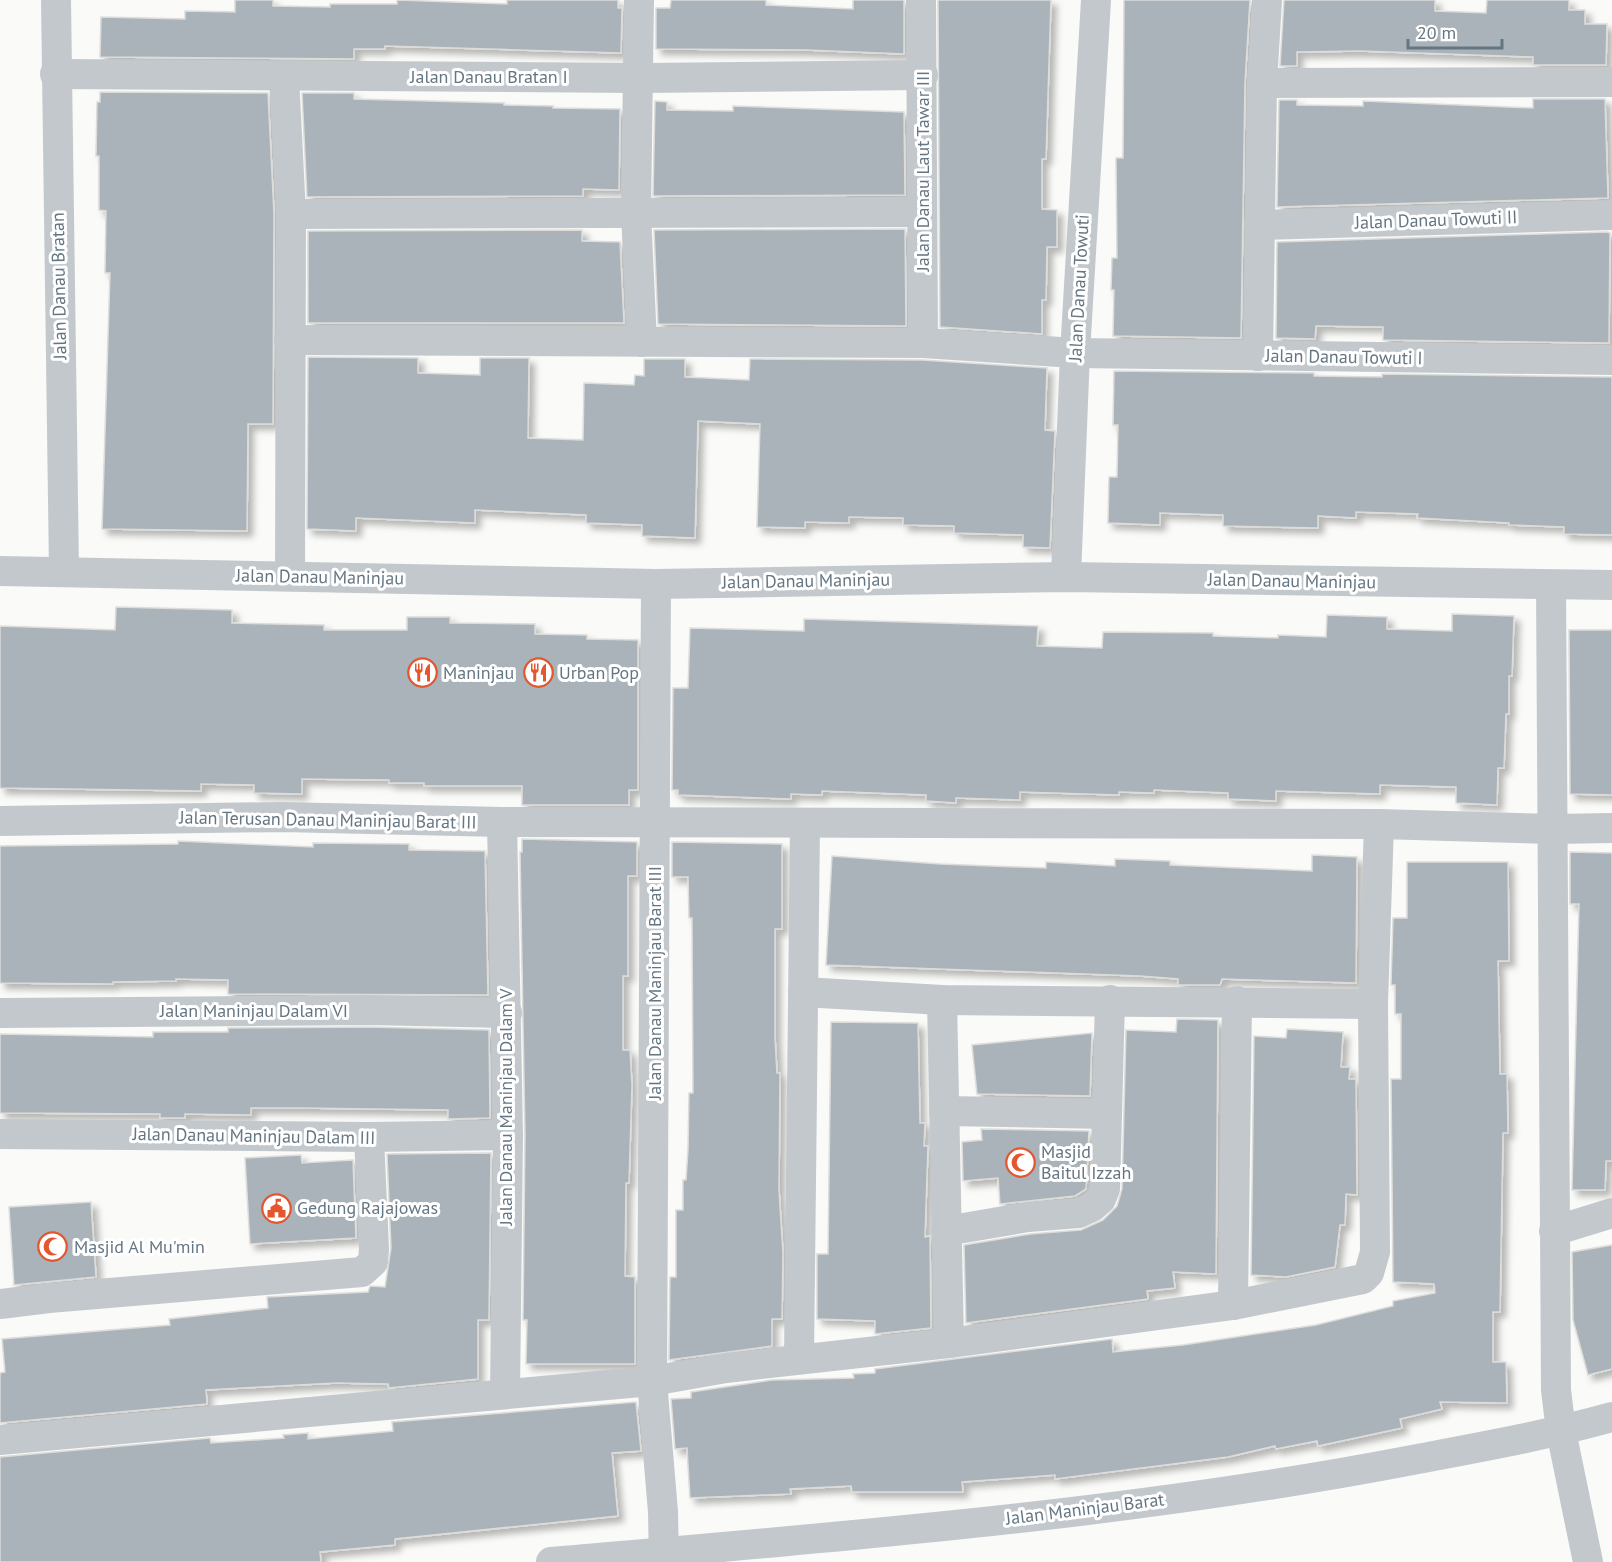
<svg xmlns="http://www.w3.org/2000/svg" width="1612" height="1562" viewBox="0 0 1612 1562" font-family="'PT Sans',sans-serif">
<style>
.building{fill:#aab3b9;stroke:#dcdcda;stroke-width:1.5;filter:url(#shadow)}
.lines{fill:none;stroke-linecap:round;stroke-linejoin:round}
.minor{stroke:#c3c8cc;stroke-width:30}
.labels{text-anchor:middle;stroke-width:6;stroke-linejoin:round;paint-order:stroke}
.street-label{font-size:18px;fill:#657683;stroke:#fff}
.poi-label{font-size:18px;fill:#657683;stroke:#fff;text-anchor:start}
</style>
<defs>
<filter id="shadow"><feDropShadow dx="5.5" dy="5.5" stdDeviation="3" flood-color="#0004"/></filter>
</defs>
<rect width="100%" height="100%" fill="#fafaf8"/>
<g class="building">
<polygon points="235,0 273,0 273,6 330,7 330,4 397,4 397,0 507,4 507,0 618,0 618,8 622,8 621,53 385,46 385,49 354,49 354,59 100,57 101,17 185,19 185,11 235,12"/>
<polygon points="671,0 766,0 766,5 853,9 853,0 904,0 904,54 806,50 656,49 656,8 670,8"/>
<polygon points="938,0 1051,0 1046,159 1042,159 1042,209 1057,210 1057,247 1047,247 1046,300 1042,300 1042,334 940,327"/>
<polygon points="1124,0 1250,0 1245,83 1241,338 1113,336 1114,290 1111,290 1112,258 1117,258 1116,158 1123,158"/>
<polygon points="1284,0 1435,0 1435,11 1486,13 1487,0 1569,0 1569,10 1585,10 1585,24 1607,24 1606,65 1533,65 1533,57 1360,51 1297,52 1297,66 1280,66"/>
<polygon points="100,92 268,93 274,214 273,424 248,424 247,531 102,529 110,273 105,273 106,211 99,210 99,156 96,156 97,102 100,102"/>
<polygon points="302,93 354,93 354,99 504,103 504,105 553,106 553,108 620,109 619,190 583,189 583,196 307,197"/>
<polygon points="1533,99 1605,99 1608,198 1277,207 1279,100 1297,100 1297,105 1363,106 1363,101 1533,108"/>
<polygon points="655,101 667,102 667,110 733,111 733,106 904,112 905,195 653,196"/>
<polygon points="905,229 906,326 658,324 654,230"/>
<polygon points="582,230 582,241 620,242 624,323 308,323 308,231"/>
<polygon points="1607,232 1610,233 1609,343 1383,340 1383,327 1316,326 1315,339 1276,338 1277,242"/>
<polygon points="308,357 418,358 418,373 480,375 480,358 529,358 528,438 583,440 584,383 634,385 635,375 644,376 644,359 685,359 685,377 749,380 750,359 922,360 1047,368 1045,430 1055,431 1050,548 1023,547 1023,535 954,533 954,526 903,525 903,518 849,517 849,523 805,522 805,528 757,527 760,424 698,421 695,538 642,536 642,525 586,523 586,515 475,510 475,523 356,518 356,531 307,529"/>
<polygon points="1114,371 1314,373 1314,376 1382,377 1382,374 1612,377 1612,535 1564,534 1564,527 1509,525 1509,523 1417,518 1418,514 1356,512 1356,518 1318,516 1318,528 1223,526 1223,515 1160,513 1160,525 1108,523 1109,477 1117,477 1118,425 1113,425"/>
<polygon points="116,607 232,610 232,623 324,625 324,630 407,630 407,617 450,617 450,623 535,624 535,634 587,635 587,639 638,640 638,790 629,790 629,805 522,805 522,786 424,786 424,783 389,783 389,780 302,779 302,794 254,793 254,785 201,784 201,791 0,788 0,626 115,630"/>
<polygon points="1452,614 1514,616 1512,676 1509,676 1509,714 1506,714 1504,768 1498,768 1497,805 1456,803 1456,787 1380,785 1380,794 1276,791 1276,801 1228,799 1228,793 1154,790 1154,793 1119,792 1119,795 1020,792 1020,800 956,798 956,803 926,801 926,795 822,791 822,795 791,794 791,799 678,795 678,790 672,790 673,688 688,688 690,628 804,631 804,619 1038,626 1037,646 1102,648 1103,632 1213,633 1213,636 1278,638 1278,635 1326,637 1327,615 1387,617 1387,629 1452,631"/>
<polygon points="1569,630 1612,630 1612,795 1570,794"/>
<polygon points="522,839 637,842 637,876 628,876 628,976 623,976 623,1050 630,1050 632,1085 629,1183 626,1183 625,1276 635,1277 635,1364 526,1364 527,1320 523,1320 525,1135 520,852 522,852"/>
<polygon points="178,841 313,847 313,843 409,844 409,850 485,851 488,995 228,994 228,980 176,979 176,981 113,982 113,984 0,983 0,846 178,844"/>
<polygon points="672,842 782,844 782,929 775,929 775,1038 777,1073 780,1073 779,1190 783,1253 782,1319 772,1319 772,1346 669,1360 670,1277 676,1277 676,1210 683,1210 683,1180 686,1180 688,1150 689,1093 693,1093 692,918 689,918 688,877 672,877"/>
<polygon points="1570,852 1612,853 1612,1161 1606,1161 1605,1190 1572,1190 1579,904 1570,904"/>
<polygon points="1312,855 1357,857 1356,983 1222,979 1220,985 1178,985 1178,979 1140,976 826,965 832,856 940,864 1046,868 1046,862 1115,866 1115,859 1170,861 1170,865 1312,871"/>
<polygon points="1407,862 1508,862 1509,961 1498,961 1500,1074 1507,1074 1508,1133 1503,1133 1500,1312 1493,1312 1493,1362 1506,1362 1507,1403 1440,1402 1442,1409 1400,1419 1402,1428 1318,1446 1317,1441 1276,1449 1275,1446 1228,1457 1055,1479 1055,1475 962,1482 963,1492 852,1492 851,1486 790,1489 791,1494 690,1498 687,1448 675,1449 671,1399 691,1398 691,1392 772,1380 854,1378 853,1374 875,1373 875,1369 1112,1339 1113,1352 1183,1345 1316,1325 1393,1306 1393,1301 1435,1293 1434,1284 1393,1282 1391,1079 1401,1079 1401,1014 1395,1014 1395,985 1391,985 1393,918 1407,918"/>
<polygon points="1177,1019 1218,1020 1216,1274 1173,1272 1175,1288 1147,1291 1148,1299 966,1323 964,1245 1030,1234 1081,1230 1103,1220 1117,1206 1122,1189 1126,1030 1176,1032"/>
<polygon points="831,1022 918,1023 920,1123 925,1123 924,1146 928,1146 925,1237 930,1236 931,1328 875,1334 875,1321 817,1319 817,1254 828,1254"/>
<polygon points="368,1027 489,1030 490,1118 448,1119 448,1110 299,1108 251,1108 251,1115 185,1114 185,1118 160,1118 160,1114 0,1113 0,1034 153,1037 153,1032 228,1032 228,1028"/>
<polygon points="1287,1029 1343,1032 1341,1067 1350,1067 1349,1079 1356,1079 1357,1195 1346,1194 1345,1225 1340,1225 1335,1267 1286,1277 1251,1275 1254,1036 1286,1038"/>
<polygon points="1092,1033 1090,1096 977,1094 972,1045"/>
<polygon points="981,1129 1089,1131 1086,1189 1075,1196 1000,1204 998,1178 963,1181 962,1142 982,1140"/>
<polygon points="491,1153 489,1320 478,1320 478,1379 389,1388 388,1384 336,1383 206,1390 207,1404 0,1423 0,1373 5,1372 2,1339 170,1325 169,1319 268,1308 267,1297 368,1292 370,1286 385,1287 391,1248 387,1154"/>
<polygon points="301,1155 302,1163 353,1160 356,1238 250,1244 245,1158"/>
<polygon points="91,1202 96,1277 14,1285 9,1207"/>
<polygon points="1612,1245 1612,1369 1588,1375 1573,1320 1572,1252"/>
<polygon points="636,1402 641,1451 612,1453 618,1516 395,1539 395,1545 320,1552 321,1562 0,1562 0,1457 210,1438 211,1443 284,1438 283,1435 308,1433 308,1439 393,1431 392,1422"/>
</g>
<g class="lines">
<g class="minor">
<polyline points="56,0 64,571"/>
<polyline points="639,0 636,213 642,342"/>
<polyline points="921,0 923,343"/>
<polyline points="55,74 640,78 923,75"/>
<polyline points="284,77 291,214 290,576"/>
<polyline points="1262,83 1612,82"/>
<polyline points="291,214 922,212"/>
<polyline points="1259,225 1612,215"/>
<polyline points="289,340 923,343 1075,353 1612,360"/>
<polyline points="1258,356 1262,83 1267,0"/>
<polyline points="0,571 656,584 1066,577 1612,585"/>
<polyline points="1066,577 1075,353 1096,0"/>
<polyline points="656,584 652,1381 663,1512 664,1562"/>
<polyline points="1551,585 1556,1390 1561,1431 1588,1562"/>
<polyline points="0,821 281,817 502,822 1379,824 1554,829 1612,828"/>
<polyline points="502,822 508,1135 505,1393"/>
<polyline points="803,992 942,1000 1373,1004"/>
<polyline points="942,1000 949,1343"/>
<polyline points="0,1013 368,1010 507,1013"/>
<polyline points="944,1111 1107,1114"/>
<polyline points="0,1134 369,1137 508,1135"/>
<polyline points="946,1231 1028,1217 1079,1213 1092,1207 1101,1199 1105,1189 1110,1000"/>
<polyline points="1554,1231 1612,1213"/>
<polyline points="0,1304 49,1298 362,1272 373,1262 374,1249 369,1137"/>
<polyline points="1233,1305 1237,1001"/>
<polyline points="799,1358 805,824"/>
<polyline points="0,1440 652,1381 726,1368 949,1343 1233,1305 1363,1279 1369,1273 1375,1252 1373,1004 1379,824"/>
<path d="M551 1562C837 1537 1125 1515 1407 1461 1476 1448 1544 1436 1612 1417"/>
</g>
</g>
<defs>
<symbol id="restaurant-ring" viewBox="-11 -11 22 22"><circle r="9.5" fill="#fff" stroke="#e4572e" stroke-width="1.5"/><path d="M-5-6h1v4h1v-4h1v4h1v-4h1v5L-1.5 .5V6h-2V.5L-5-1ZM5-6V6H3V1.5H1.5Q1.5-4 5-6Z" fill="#e4572e"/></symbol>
<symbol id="mosque-ring" viewBox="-11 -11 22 22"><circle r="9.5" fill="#fff" stroke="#e4572e" stroke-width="1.5"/><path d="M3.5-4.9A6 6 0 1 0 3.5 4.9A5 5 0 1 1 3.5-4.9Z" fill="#e4572e"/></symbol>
<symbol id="civic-ring" viewBox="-11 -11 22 22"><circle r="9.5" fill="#fff" stroke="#e4572e" stroke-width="1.5"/><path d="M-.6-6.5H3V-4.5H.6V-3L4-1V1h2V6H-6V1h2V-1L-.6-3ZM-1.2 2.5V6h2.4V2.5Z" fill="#e4572e"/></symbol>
</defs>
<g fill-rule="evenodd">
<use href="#restaurant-ring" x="406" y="656" width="33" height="33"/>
<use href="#restaurant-ring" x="522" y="656" width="33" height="33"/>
<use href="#mosque-ring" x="1004" y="1146" width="33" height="33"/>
<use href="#civic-ring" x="260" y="1192" width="33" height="33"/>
<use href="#mosque-ring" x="36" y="1230" width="33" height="33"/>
</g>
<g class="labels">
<g class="street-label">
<text x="489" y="83">Jalan Danau Bratan I</text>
<text transform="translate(923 171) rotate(-90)" y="6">Jalan Danau Laut Tawar III</text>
<text transform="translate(1436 220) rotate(-2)" y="6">Jalan Danau Towuti II</text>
<text transform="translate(59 286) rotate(-91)" y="6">Jalan Danau Bratan</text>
<text transform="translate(1079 288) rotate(-87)" y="6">Jalan Danau Towuti</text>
<text transform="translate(1344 357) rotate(1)" y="6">Jalan Danau Towuti I</text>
<text transform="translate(320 577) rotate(1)" y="6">Jalan Danau Maninjau</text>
<text transform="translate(806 581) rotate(-1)" y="6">Jalan Danau Maninjau</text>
<text transform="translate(1292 581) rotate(1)" y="6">Jalan Danau Maninjau</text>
<text transform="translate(328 820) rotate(1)" y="6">Jalan Terusan Danau Maninjau Barat III</text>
<text transform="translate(655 983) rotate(-90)" y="6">Jalan Danau Maninjau Barat III</text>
<text x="254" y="1017">Jalan Maninjau Dalam VI</text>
<text transform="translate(506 1107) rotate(-90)" y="6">Jalan Danau Maninjau Dalam V</text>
<text transform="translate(254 1136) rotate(1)" y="6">Jalan Danau Maninjau Dalam III</text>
<text transform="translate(1085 1509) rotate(-7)" y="6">Jalan Maninjau Barat</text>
</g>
<g class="poi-label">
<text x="443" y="679">Maninjau</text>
<text x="559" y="679">Urban Pop</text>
<text x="1041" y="1158">Masjid<tspan x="1041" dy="21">Baitul Izzah</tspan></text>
<text x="297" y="1214">Gedung Rajajowas</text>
<text x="74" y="1253">Masjid Al Mu'min</text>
</g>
</g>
<path d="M1408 39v9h94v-9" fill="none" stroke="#657683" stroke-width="3"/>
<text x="1417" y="39" font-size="18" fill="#657683" stroke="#ffffff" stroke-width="4.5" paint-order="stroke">20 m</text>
</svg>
